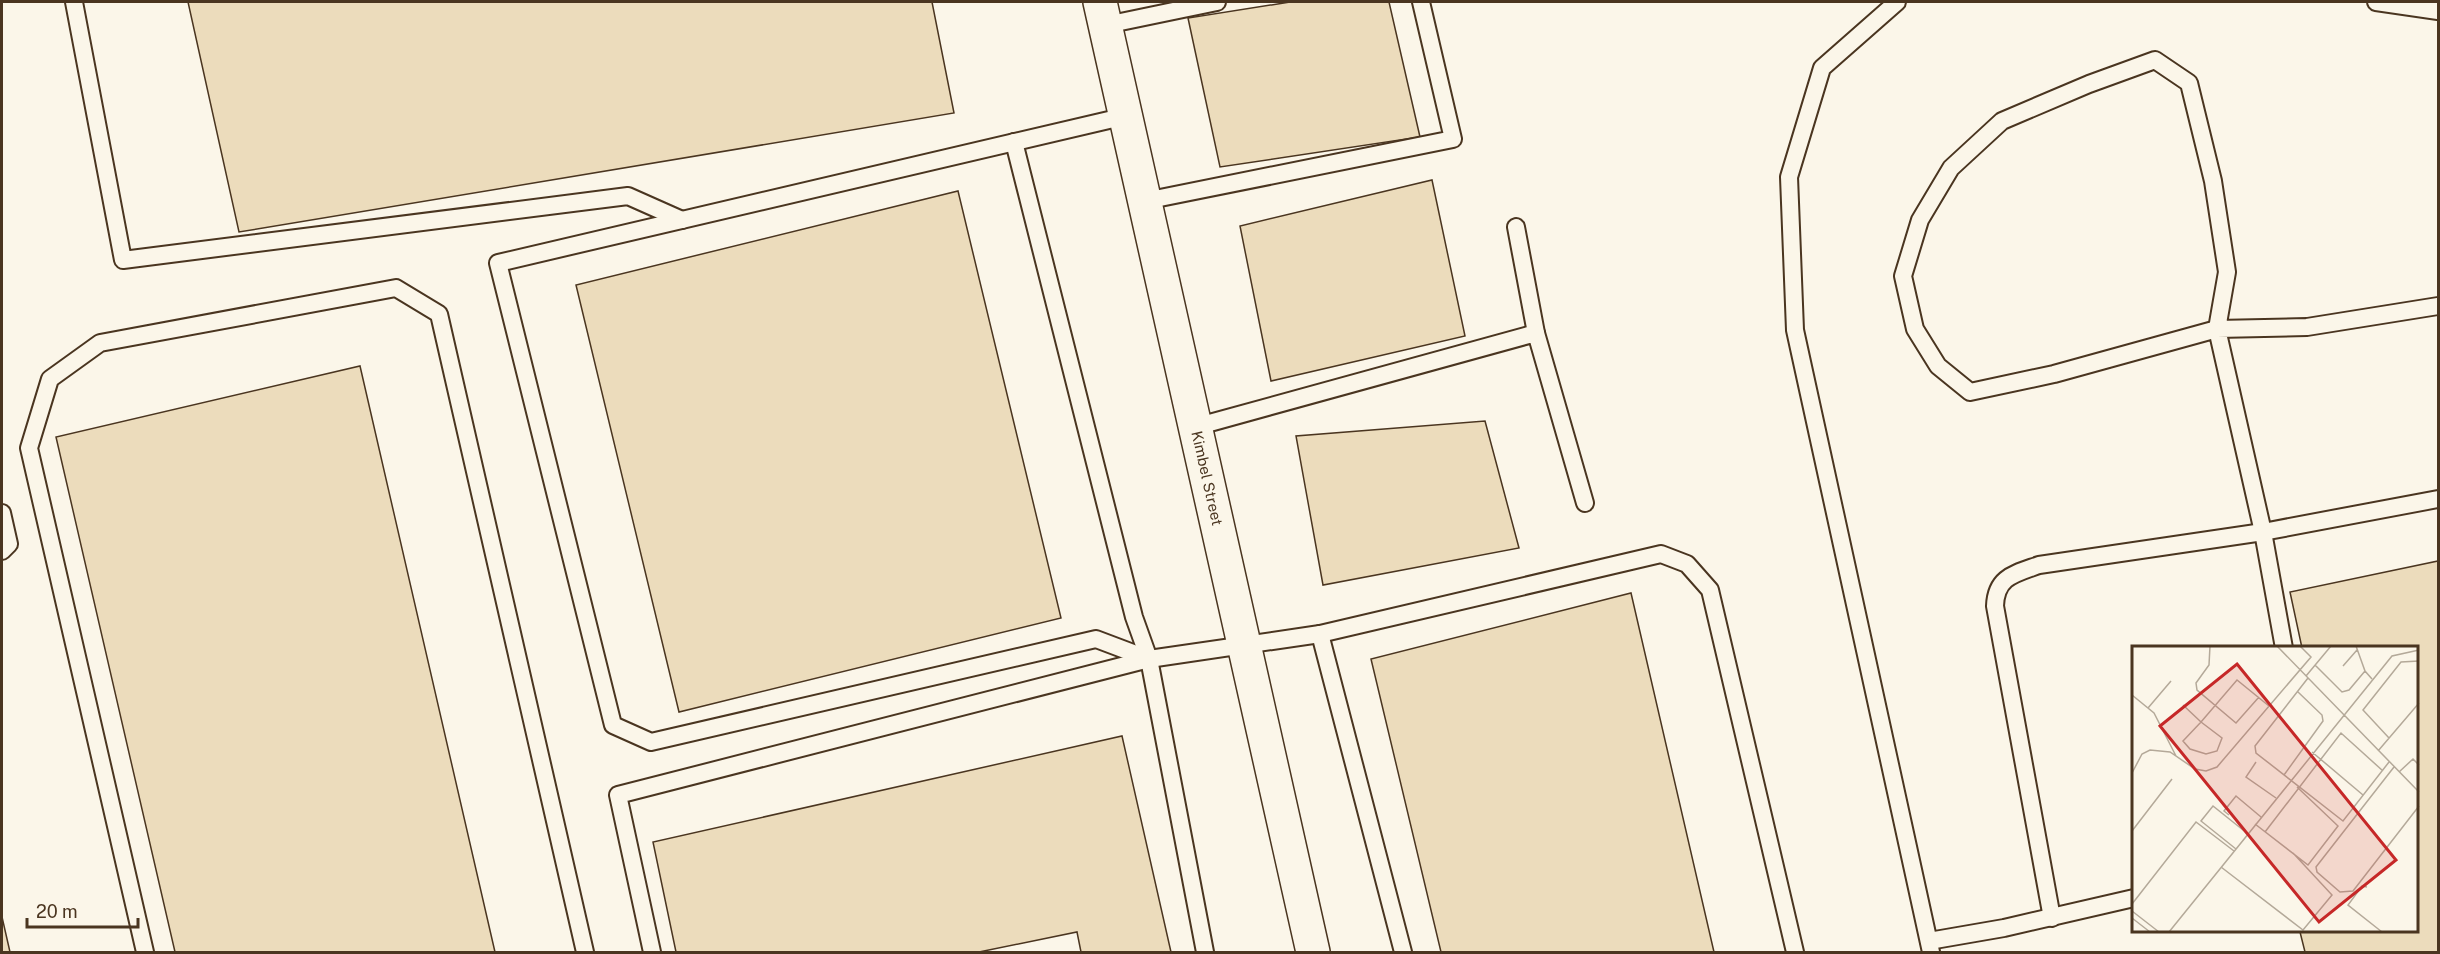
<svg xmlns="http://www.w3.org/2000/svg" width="2440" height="954" viewBox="0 0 2440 954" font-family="'Public Sans',sans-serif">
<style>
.building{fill:#ecdcbc;stroke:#4a3520;stroke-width:1.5}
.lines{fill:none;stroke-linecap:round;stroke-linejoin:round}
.lane-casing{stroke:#4a3520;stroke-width:20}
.street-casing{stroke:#4a3520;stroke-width:36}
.lane{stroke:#fbf6e9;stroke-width:16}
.street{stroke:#fbf6e9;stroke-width:33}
.labels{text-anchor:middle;stroke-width:4.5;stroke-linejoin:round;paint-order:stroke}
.street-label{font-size:15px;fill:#4a3520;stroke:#fbf6e9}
.inset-road{fill:none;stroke:#b4a999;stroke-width:1.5}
.view{fill:#c62828;fill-opacity:0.15;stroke:#c62828;stroke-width:3}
.inset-edge{fill:none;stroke:#4a3520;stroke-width:3}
</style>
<rect width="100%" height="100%" fill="#fbf6e9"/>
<g class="building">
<polygon points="188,2 932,2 954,113 239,232"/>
<polygon points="1290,2 1389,2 1420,137 1220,167 1188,18"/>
<polygon points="1432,180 1465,336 1271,381 1240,226"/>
<polygon points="958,191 1061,618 679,712 576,285"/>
<polygon points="360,366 495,952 175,952 56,437"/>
<polygon points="1485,421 1519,548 1323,585 1296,436"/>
<polygon points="2438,561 2438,952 2305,952 2300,932 2418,932 2418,648 2302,648 2290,592"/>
<polygon points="1631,593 1714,952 1441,952 1371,659"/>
<polygon points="1122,736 1171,952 1081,952 1077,932 979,952 676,952 653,842"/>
<polygon points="2,917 10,952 2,952"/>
</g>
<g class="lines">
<defs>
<g id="lane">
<polyline points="74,2 123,260 628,196 682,220"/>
<polyline points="1897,2 1822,68 1789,177 1795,330 1931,952"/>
<polyline points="2376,2 2438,11"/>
<polyline points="1106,25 1217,2"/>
<polyline points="1126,116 498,263 613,725 651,742 1096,639 1149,659"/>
<polyline points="1014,142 1134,617 1149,659 1205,952"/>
<polyline points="1145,201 1453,139 1421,2"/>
<polyline points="1516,227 1536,333"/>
<polyline points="1195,427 1536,333 1585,503"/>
<polyline points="2,513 9,544 2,551"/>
<polyline points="1320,634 1403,952"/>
<polyline points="2284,648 2263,532 2217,329 2227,272 2213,181 2189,83 2155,60 2089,84 2002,121 1951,168 1920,220 1903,276 1915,329 1938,366 1970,392 2054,374 2217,329 2307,327 2438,306"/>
<path d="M2052 918 1995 606C1996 577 2014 574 2039 565L2263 532 2438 499"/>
<polyline points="1929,941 2004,928 2134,898"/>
<polyline points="145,952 29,448 50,379 100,343 396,288 439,314 585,952"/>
<polyline points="652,952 618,795 1149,659 1320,634 1661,554 1687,564 1710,590 1795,952"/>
</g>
<g id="street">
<path id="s1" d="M1100 2 1313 952"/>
</g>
</defs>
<use href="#lane" class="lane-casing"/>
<use href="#street" class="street-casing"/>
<use href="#lane" class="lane"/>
<use href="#street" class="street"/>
</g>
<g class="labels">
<g class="street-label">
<text dy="5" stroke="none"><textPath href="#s1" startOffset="488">Kimbel Street</textPath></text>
</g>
</g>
<g transform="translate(2132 646)">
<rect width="286" height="286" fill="#fbf6e9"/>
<path class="inset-road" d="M78 0 77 19 64 37 65 44 104 77 127 51M145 0 287 146M224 0 233 25 240 33M183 19 210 46 217 44 233 25M211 20 225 4M174 30 199 0M176 32 123 100 124 107 211 175 257 116M0 49 22 67 44 110M51 59 69 76 90 92 85 105 74 108 58 103 51 95 69 76 105 34 137 60M16 62 39 35M257 92 231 64 269 16 287 15M246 105 287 57M180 106 231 149M124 116 114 131 144 152M262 121 184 221 185 226 208 246 221 245 287 160M267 126 281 113 287 119M0 127 10 108 18 104 38 106 63 123 74 125 85 121 179 11 168 0M152 129 191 75 190 69 166 46M97 169 92 165 104 150 129 171M123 178 176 219 206 180 165 141M0 185 40 133M133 186 209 87 251 125M104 203 69 175 81 160 116 188M89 221 171 284 200 249 161 207M235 241 230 240 216 259 250 286M0 258 64 176 102 205M0 265 27 286M0 272 18 286M37 286 260 10 287 4"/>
<path class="view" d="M105 18 264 214 187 276 28 80Z"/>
<rect width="286" height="286" class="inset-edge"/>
</g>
<rect width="2440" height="954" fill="none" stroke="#4a3520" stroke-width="6"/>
<path d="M27 918v9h111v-9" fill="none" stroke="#4a3520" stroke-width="3"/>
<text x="36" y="918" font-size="18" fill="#4a3520" stroke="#fbf6e9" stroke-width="4.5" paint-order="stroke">20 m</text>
</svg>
